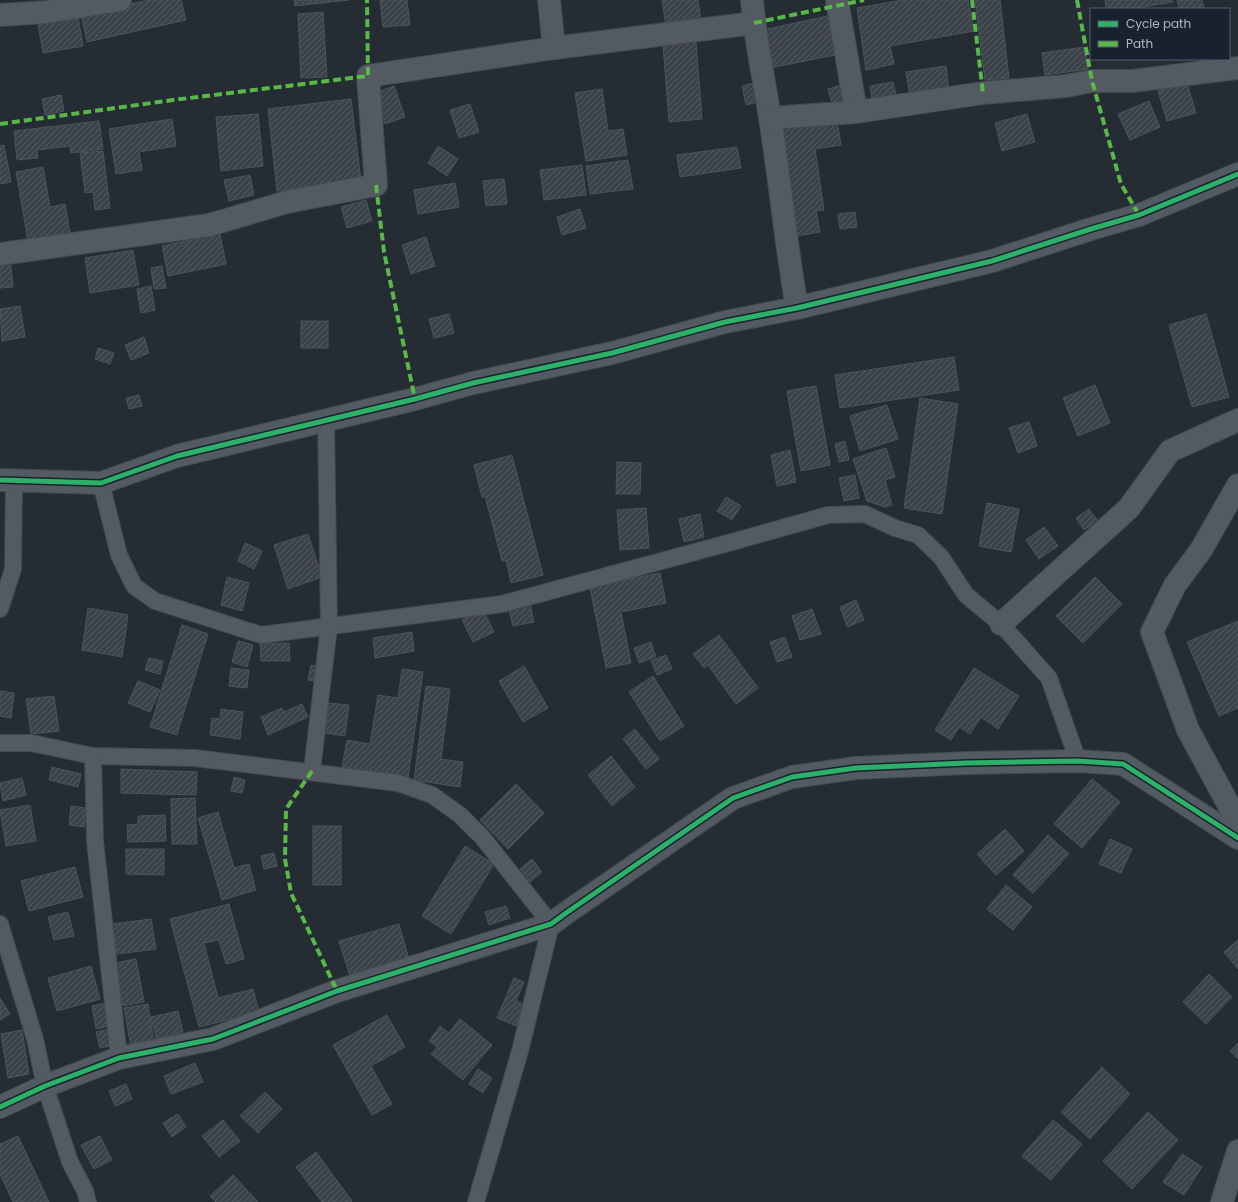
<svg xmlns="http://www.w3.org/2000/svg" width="1238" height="1202" viewBox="0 0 1238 1202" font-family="Poppins,sans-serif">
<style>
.building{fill:url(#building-hatch);stroke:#4c535c}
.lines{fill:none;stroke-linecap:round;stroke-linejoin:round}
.lane-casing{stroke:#43494f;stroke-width:18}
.street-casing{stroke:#43494f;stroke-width:24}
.lane{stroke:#545a62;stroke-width:16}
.street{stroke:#545a62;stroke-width:22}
.quiet{stroke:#58b947;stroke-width:4;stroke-dasharray:8 4;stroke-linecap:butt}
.cycleway-casing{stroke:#18222e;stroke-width:8}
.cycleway{stroke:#2db169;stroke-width:5}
</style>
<defs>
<pattern id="building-hatch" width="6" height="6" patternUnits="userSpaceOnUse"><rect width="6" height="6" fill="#3c4249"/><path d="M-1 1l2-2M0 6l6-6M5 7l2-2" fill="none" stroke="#565b62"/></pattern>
</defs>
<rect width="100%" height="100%" fill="#252c33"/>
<g class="building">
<polygon points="149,0 181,0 186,20 87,42 81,14"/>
<polygon points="294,0 349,0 295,6"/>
<polygon points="380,0 407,0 410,25 383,27"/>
<polygon points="662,0 698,0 701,21 666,26"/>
<polygon points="903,0 968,0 974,31 890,46 894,64 866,70 857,8"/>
<polygon points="975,0 1000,0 1009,78 985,80"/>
<polygon points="1105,0 1172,0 1173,2 1129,9 1106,9"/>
<polygon points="1177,0 1202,0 1204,9 1179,9"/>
<polygon points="77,11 83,46 43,53 37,18"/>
<polygon points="323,12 327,77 301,78 298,14"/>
<polygon points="832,15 840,54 770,68 763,30"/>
<polygon points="696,42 702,119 669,122 663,44"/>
<polygon points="1085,47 1088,69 1045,75 1042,53"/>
<polygon points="946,66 949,92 910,97 906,72"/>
<polygon points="757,82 761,101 746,105 742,86"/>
<polygon points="893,82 897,99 873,104 870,86"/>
<polygon points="1187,83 1196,113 1167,121 1158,91"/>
<polygon points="845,84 850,101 833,106 828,89"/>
<polygon points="394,86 405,117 385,124 375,93"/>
<polygon points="602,89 608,131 623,129 627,155 586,161 575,93"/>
<polygon points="61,95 64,111 45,115 42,99"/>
<polygon points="351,99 361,181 277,191 268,109"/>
<polygon points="1149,101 1160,127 1130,140 1118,114"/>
<polygon points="470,104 479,132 459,138 450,110"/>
<polygon points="258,114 263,166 221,171 216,117"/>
<polygon points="1027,114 1035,142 1002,151 995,123"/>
<polygon points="836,115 841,145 815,149 824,210 816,211 820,232 797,236 780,124"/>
<polygon points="172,119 176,146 139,152 142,170 116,174 109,129"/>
<polygon points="99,121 103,149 71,153 70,146 37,150 38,158 17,160 14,131"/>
<polygon points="4,145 11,182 0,184 0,146"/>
<polygon points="438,146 458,159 447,176 428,163"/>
<polygon points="737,147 741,168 680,177 677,155"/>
<polygon points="103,151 110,208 95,210 93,192 85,193 80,153"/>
<polygon points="628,160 633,189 590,194 586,166"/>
<polygon points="582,165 586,195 544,200 540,170"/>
<polygon points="43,167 50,207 65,204 70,233 28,240 16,172"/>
<polygon points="250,175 254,195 229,201 224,180"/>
<polygon points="504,179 507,204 486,206 483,181"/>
<polygon points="455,183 459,207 418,214 414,190"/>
<polygon points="366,200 372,221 347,228 341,207"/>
<polygon points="580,209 586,228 562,235 557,217"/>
<polygon points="855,212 857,227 840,229 838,214"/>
<polygon points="220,234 226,264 168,276 162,246"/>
<polygon points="426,237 435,266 411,274 402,245"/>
<polygon points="133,250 139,285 90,293 85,258"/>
<polygon points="10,259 13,287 0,288 0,260"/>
<polygon points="162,266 166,288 154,289 151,268"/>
<polygon points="151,286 155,310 141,313 137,289"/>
<polygon points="20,306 25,337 2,341 0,309"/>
<polygon points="449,314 454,333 434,338 429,319"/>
<polygon points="1206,314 1229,397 1192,407 1169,325"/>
<rect x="301" y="321" width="27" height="27"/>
<polygon points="144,337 149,353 131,360 125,345"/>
<polygon points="98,348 114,353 110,364 95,359"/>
<polygon points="954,357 959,390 840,408 835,375"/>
<polygon points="1095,385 1110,423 1078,436 1063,398"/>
<polygon points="816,386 830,465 801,471 787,391"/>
<polygon points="139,395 142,406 129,409 126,398"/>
<polygon points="920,398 958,404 942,514 904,508"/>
<polygon points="887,405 898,439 860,451 850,416"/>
<polygon points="1029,422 1037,446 1018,453 1009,428"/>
<polygon points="845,441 849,460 839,462 835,444"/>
<polygon points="886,448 895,477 885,480 892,505 885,507 867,501 853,459"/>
<polygon points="790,450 796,482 777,486 771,455"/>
<polygon points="512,455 543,575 511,583 506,560 502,561 485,496 482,497 474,465"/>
<polygon points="617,462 641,463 640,494 616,494"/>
<polygon points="855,475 859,498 844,501 839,478"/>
<polygon points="726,497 741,506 732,520 717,511"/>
<polygon points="987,503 1019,509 1011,552 979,546"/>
<polygon points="646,508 649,548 620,550 617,510"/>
<polygon points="1089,509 1098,521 1084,530 1076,518"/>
<polygon points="700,514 704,537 684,542 679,519"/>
<polygon points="1044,527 1058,546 1039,559 1026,540"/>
<polygon points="308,534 322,577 288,589 274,545"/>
<polygon points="245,543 262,551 254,569 238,561"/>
<polygon points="660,573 666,603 621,612 631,663 606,668 590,587"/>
<polygon points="227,577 249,583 242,611 221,605"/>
<polygon points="1095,577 1122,604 1083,643 1056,616"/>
<polygon points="856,600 864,620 847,627 840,607"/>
<polygon points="530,604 534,622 513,626 509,609"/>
<polygon points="88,608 128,615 122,657 82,650"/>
<polygon points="812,609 821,634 800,640 792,616"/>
<polygon points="483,610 494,632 473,642 462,620"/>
<polygon points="1238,621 1238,708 1219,716 1187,642"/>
<polygon points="182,625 208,634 177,735 150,727"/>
<polygon points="412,632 414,651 375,658 373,638"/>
<polygon points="719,635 758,688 736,704 708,665 704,668 693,654"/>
<polygon points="785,637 792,657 777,662 770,642"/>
<polygon points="238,641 253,645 247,667 232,662"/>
<polygon points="651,642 656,657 639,663 634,648"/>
<polygon points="289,643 290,661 261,661 260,644"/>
<polygon points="666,655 672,669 657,675 651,661"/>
<polygon points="149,658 163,661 160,674 145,670"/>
<polygon points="311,665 321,667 318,682 308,680"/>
<polygon points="524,666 548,708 523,722 499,681"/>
<polygon points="231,668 249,670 247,688 229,686"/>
<polygon points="974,668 1019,696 998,729 981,717 970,734 959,727 951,740 935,730"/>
<polygon points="402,669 423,672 408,778 342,767 347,740 370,744 378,695 398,698"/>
<polygon points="653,676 684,726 660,741 629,692"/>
<polygon points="138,681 160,690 150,712 128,703"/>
<polygon points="426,686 450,689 441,759 463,762 460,787 414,780"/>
<polygon points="0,691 14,693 11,718 0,716"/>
<polygon points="54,696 59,731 31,734 26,699"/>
<polygon points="329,703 349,705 345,736 325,733"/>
<polygon points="302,704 308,717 268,735 261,717 282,708 284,712"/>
<polygon points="221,709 243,712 240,739 210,735 212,718 220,719"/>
<polygon points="635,729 659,759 646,769 623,739"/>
<polygon points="611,756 635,787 612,806 588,775"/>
<polygon points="52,767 81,774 78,787 49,780"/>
<polygon points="121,769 197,772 196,795 121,793"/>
<polygon points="234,777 245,780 242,793 231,791"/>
<polygon points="22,778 26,795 3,801 0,783"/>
<polygon points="1092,779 1120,802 1082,848 1054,824"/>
<polygon points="516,784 544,813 508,849 480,820"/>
<polygon points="195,798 197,844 172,844 171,799"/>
<polygon points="30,805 36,841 6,846 0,810"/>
<polygon points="71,806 86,808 84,827 69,825"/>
<polygon points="218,812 234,868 249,864 256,890 222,900 198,818"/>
<polygon points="165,815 166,841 128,842 127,825 138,824 138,816"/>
<rect x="313" y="826" width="28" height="59"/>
<polygon points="1005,829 1024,851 996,875 977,854"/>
<polygon points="1048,835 1069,854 1033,893 1013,875"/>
<polygon points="1110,839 1132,849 1121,873 1099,864"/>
<polygon points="465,846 494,864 451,934 422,916"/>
<polygon points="126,849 164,849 164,875 126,874"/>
<polygon points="274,853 277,866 264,869 261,856"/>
<polygon points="532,859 542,872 530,882 520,869"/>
<polygon points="75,867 83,897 29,911 21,881"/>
<polygon points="1006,885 1032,907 1013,930 987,909"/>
<polygon points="229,904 244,959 226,964 219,940 204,943 218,998 253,989 259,1012 199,1027 170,919"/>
<polygon points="506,906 510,918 489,925 485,912"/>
<polygon points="68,912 74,936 54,940 48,917"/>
<polygon points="151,919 156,949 117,954 112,924"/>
<polygon points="399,924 411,966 352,983 339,941"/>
<polygon points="1238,940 1238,969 1224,952"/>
<polygon points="136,959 144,1002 123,1006 115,963"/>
<polygon points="91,966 100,999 57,1011 48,978"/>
<polygon points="1209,974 1232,997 1206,1024 1183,1002"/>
<polygon points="514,978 524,982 516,1001 525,1005 516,1026 497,1018"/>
<polygon points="0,998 10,1014 0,1020"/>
<polygon points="106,1003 110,1026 96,1029 92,1006"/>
<polygon points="148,1004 154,1043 131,1047 124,1008"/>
<polygon points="178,1011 183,1032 156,1038 151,1017"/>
<polygon points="387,1015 405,1047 371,1066 392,1104 372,1115 333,1045"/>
<polygon points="460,1019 492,1045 463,1080 431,1054 437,1047 429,1041 440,1026 449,1033"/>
<polygon points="110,1029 114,1045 100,1048 96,1032"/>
<polygon points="22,1030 29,1074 8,1078 1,1034"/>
<polygon points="1238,1043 1238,1059 1230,1051"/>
<polygon points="195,1063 203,1082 171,1094 164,1076"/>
<polygon points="1102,1067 1130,1094 1090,1139 1061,1112"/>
<polygon points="478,1069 492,1078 483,1093 469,1084"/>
<polygon points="126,1084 132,1099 115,1106 109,1091"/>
<polygon points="265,1092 282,1109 258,1133 240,1116"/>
<polygon points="1148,1112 1178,1140 1132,1189 1103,1161"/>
<polygon points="178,1114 186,1127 172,1137 163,1123"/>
<polygon points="223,1120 240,1141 219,1157 202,1136"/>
<polygon points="1053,1120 1082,1144 1051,1180 1022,1156"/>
<polygon points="18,1136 49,1202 13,1202 0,1174 0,1144"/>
<polygon points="100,1136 112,1160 94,1169 81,1145"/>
<polygon points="316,1152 352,1201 351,1202 322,1202 296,1167"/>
<polygon points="1182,1154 1202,1167 1184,1195 1163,1182"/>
<polygon points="233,1175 258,1202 216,1202 210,1196"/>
</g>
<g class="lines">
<defs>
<g id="lane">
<polyline points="101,483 119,555 134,586 155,601 261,635 502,604 732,542 828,515 865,514 895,528 918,535 941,557 966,595 1001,624 1049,678 1078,761"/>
<polyline points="0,609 13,569 14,479"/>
<polyline points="0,743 31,743 93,756 195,758 398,783 432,795 460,815 483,838 551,924 520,1051 476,1202"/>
<polyline points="93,756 95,841 119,1058"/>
<polyline points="312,771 329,626 326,421"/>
<polyline points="0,924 35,1039 45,1086 70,1162 85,1191 88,1202"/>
</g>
<g id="street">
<polyline points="549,0 554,48"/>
<path d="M752 0C755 40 764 78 770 118 780 181 786 245 797 308"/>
<polyline points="837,0 856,112"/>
<polyline points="0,15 47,12 120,0"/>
<polyline points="770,118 856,112 983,93 1066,86 1092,81 1132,81 1238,68"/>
<polyline points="0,254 209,225 287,202 376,185 368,76 554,48 754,23"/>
<polyline points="0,480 101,483 177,456 415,399 473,383 612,353 725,322 797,308 992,261 1091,229 1139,215 1238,174"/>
<polyline points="1238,485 1201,550 1175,585 1152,632 1188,730 1238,822"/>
<polyline points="1001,624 1129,508 1170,451 1238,420"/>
<polyline points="0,1107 45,1086 119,1058 213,1039 337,991 551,924 566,913 733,798 792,777 856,768 967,763 1078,761 1123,764 1238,838"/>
<polyline points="1222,1202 1238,1151"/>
</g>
</defs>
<use href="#lane" class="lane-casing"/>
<use href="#street" class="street-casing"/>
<use href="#lane" class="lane"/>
<use href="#street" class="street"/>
<g class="quiet">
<polyline points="972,0 983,93"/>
<polyline points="1077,0 1092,81 1121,184 1139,215"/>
<polyline points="754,23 864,0"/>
<polyline points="0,124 173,100 368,76 367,0"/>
<polyline points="376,185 384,252 415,399"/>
<polyline points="312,771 286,809 285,859 291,893 337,991"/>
</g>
<defs>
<g id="cycleway">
<polyline points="0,480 101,483 177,456 415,399 473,383 612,353 725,322 797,308 992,261 1091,229 1139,215 1238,174"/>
<polyline points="0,1107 45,1086 119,1058 213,1039 337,991 551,924 566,913 733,798 792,777 856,768 967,763 1078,761 1123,764 1238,838"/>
</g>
</defs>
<use href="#cycleway" class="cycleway-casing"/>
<use href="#cycleway" class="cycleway"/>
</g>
<rect x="1090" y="8" width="140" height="52" fill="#18222e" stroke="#545e6b"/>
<rect x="1098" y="21" width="20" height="6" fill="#2db169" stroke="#545e6b"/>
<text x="1126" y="28" font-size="12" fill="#adb8c6">Cycle path</text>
<rect x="1098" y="41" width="20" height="6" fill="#58b947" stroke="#545e6b"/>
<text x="1126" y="48" font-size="12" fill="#adb8c6">Path</text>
</svg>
